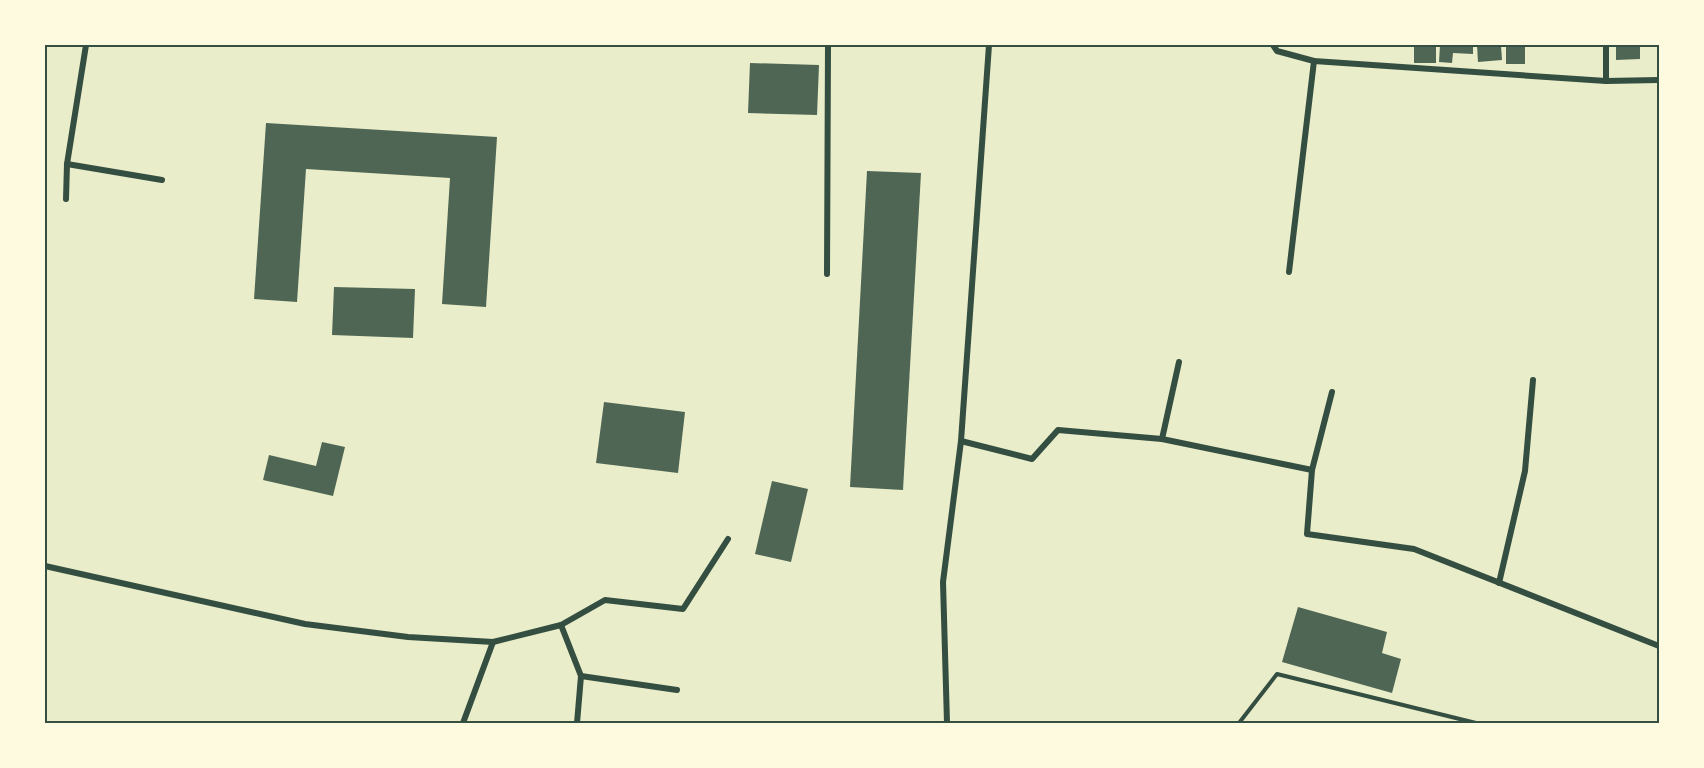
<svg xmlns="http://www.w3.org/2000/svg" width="1704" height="768" viewBox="0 0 1704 768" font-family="'Noto Sans',sans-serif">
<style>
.building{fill:#4f6655}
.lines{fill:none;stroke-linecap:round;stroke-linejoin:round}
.path{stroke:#344e41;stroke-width:4}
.minor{stroke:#344e41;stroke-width:6}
.neatline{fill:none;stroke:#344e41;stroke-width:2}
</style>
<rect width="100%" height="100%" fill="#e9edc9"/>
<g class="building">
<rect x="1414" y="45" width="22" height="18"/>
<polygon points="1440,45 1473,45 1473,54 1453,53 1452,63 1439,62"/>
<polygon points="1477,45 1501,45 1502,60 1478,62"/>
<rect x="1506" y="45" width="19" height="19"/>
<polygon points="1616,45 1640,45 1640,59 1616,60"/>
<polygon points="750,63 819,65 817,115 748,113"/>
<polygon points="266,123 497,137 486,307 442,304 450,178 306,169 297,302 254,299"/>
<polygon points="867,171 921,173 903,490 850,487"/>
<polygon points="334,287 415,289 413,338 332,335"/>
<polygon points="604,402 685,412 678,473 596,463"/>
<polygon points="322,442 345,447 333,496 263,480 269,455 316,466"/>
<polygon points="772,481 808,489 791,562 755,554"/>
<polygon points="1298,607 1387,632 1382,653 1401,659 1392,693 1282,662"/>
</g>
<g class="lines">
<polyline class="path" points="1239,723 1277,674 1476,723"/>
<g class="minor">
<polyline points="1273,45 1277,51 1314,61 1606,81 1659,80"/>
<polyline points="1606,45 1606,81"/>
<polyline points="67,164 162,180"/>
<polyline points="66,199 67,164 86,45"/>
<polyline points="1289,272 1314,61"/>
<polyline points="827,274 828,45"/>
<polyline points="1179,362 1162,439 1312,470 1307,534 1414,549 1659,646"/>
<polyline points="961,441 1032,459 1058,430 1162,439"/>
<polyline points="1312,470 1332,392"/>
<polyline points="45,566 305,624 408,637 493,642 561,625 605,600 683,609 728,539"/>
<polyline points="1499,583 1525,471 1533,380"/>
<polyline points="561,625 581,676 577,723"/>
<polyline points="581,676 677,690"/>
<polyline points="463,723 493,642"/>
<polyline points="947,723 943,582 961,441 989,45"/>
</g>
</g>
<rect width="1704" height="768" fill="none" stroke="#fefae0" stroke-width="93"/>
<rect x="46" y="46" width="1612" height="676" class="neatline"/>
</svg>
